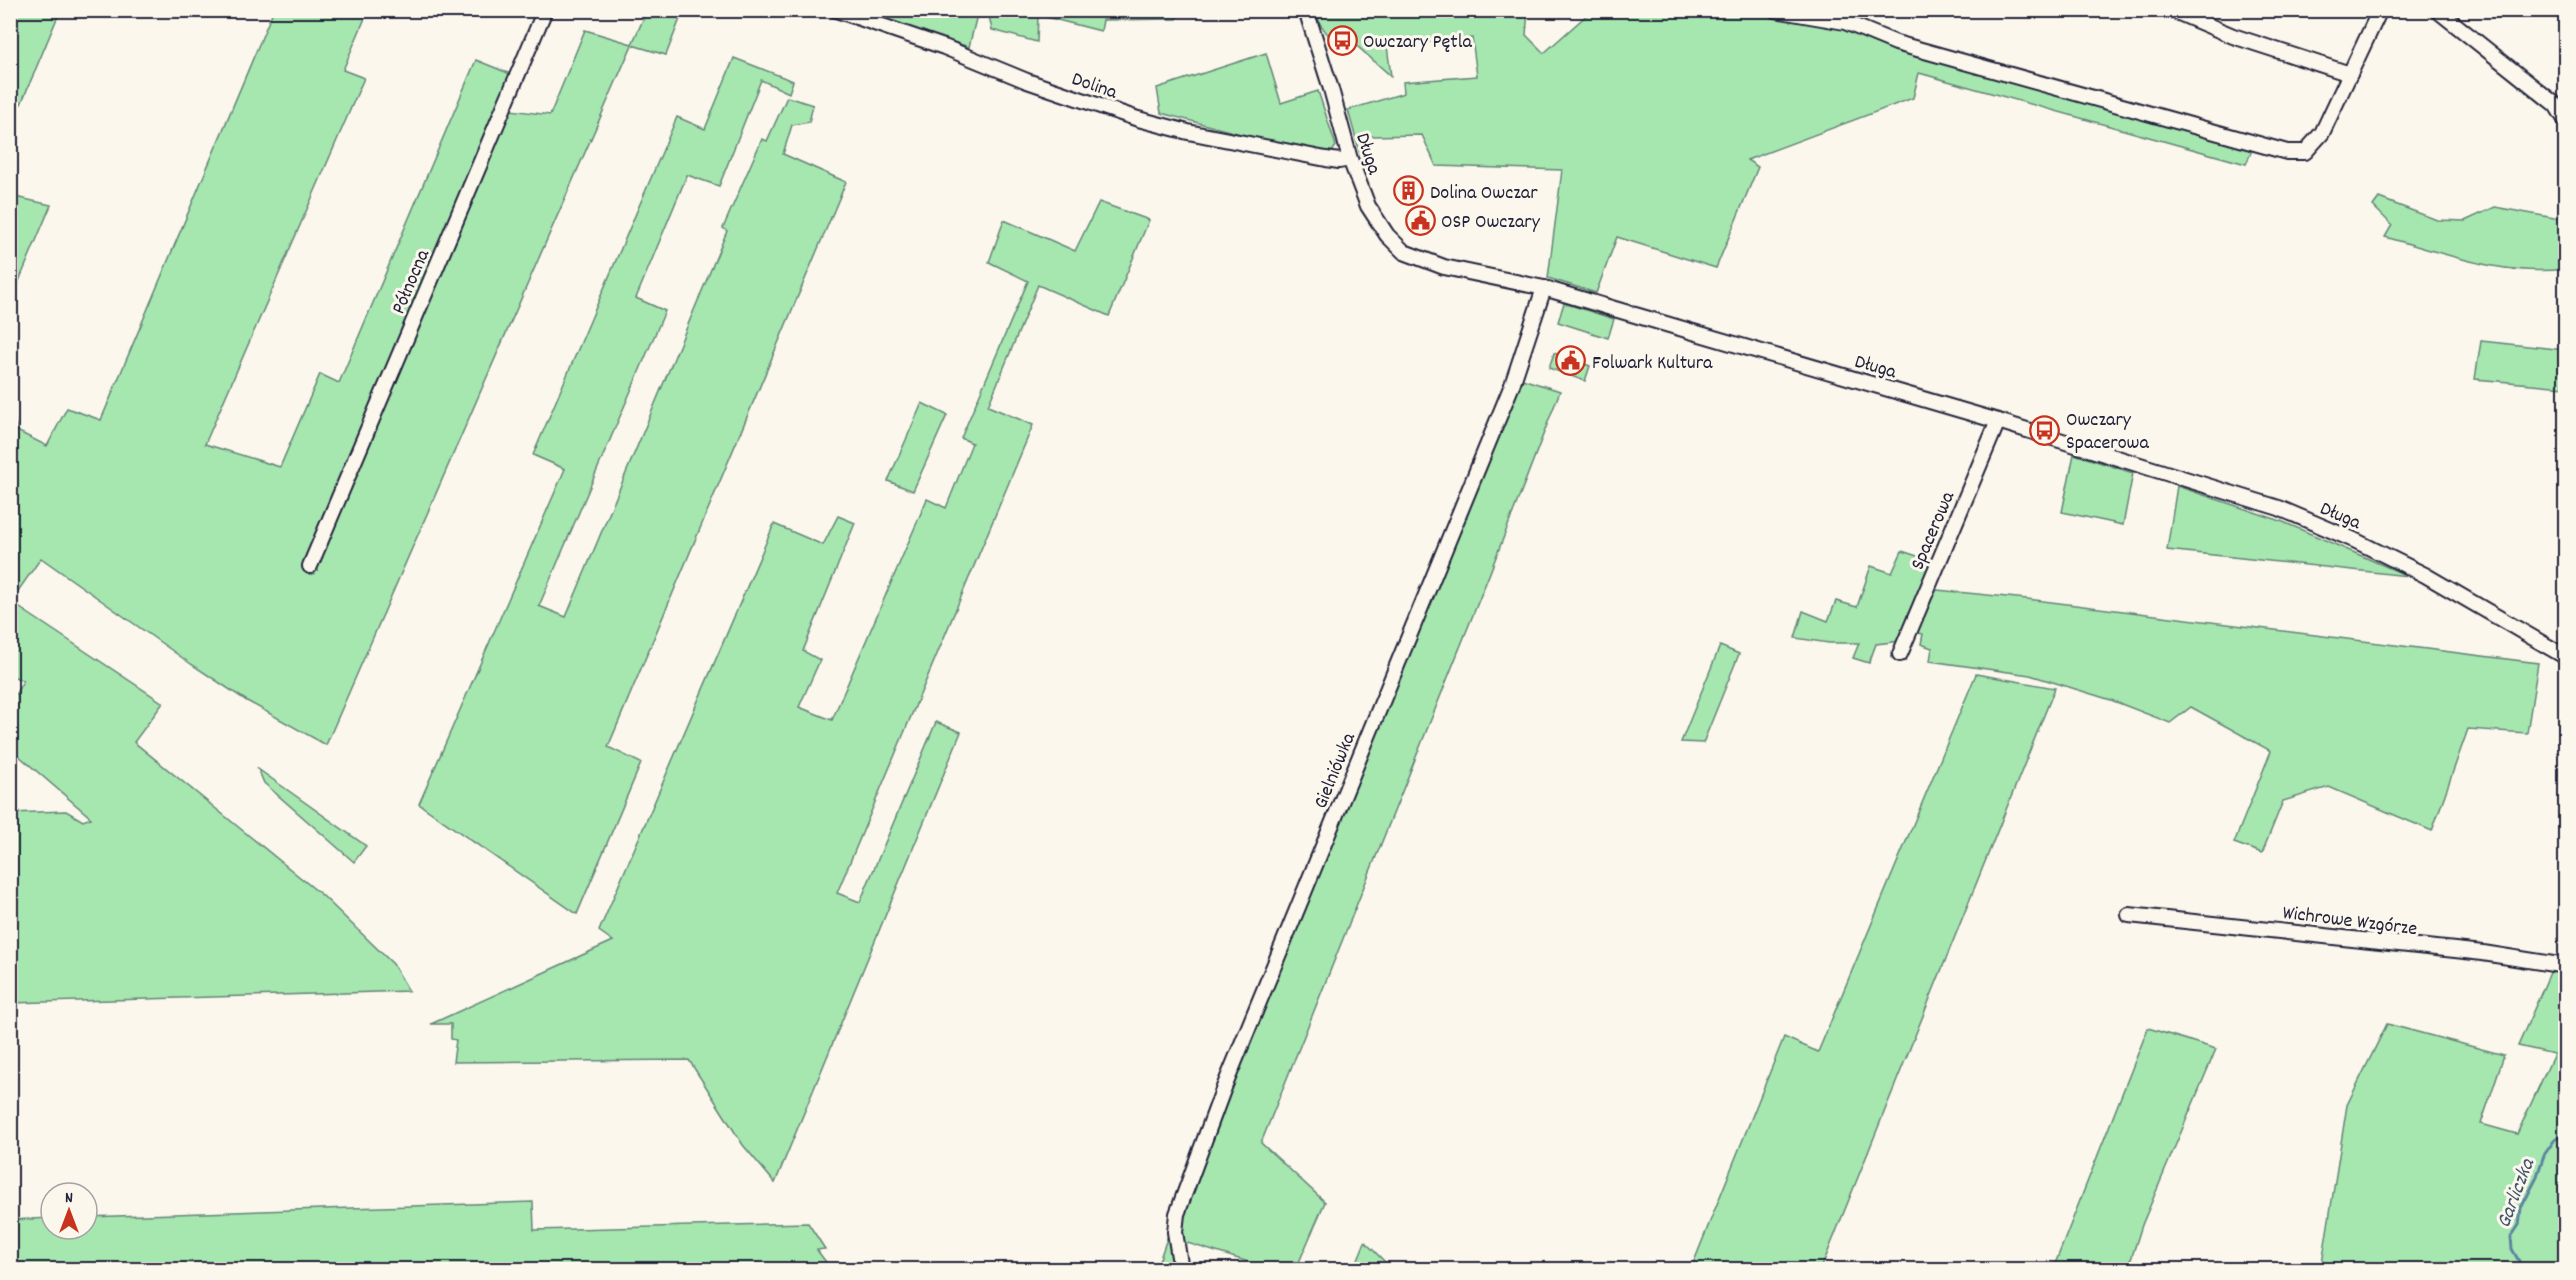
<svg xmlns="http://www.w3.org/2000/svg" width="2576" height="1280" viewBox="0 0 2576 1280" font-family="Dekko,sans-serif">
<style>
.green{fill:#a6e7b0;stroke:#648476;stroke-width:1.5}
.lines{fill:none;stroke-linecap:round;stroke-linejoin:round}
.stream{stroke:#5c85a0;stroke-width:3}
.minor-casing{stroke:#22223b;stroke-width:18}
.minor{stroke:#fbf7ec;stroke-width:14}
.labels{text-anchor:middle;stroke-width:6;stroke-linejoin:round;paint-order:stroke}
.poi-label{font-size:20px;fill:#22223b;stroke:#fbf7ec;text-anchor:start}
.street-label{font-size:20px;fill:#22223b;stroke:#fbf7ec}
.water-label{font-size:21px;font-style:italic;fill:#3f546e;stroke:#fbf7ec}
</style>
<rect width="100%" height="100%" fill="#fbf7ec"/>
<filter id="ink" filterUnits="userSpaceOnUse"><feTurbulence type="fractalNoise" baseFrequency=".0167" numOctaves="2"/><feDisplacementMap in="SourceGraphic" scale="12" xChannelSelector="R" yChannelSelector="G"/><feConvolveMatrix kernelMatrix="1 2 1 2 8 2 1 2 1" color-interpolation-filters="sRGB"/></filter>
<g filter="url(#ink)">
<g class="green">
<polygon points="19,11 60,11 21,104 10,100 11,31"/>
<polygon points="273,11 368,11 343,70 364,78 205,444 280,467 320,374 339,383 476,60 523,79 510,110 550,115 585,30 632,44 647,11 683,11 666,55 632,45 326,745 247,701 191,664 41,558 11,601 10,397 17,431 47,446 67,408 101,420"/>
<polygon points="858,11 978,11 969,47"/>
<polygon points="988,11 988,10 1178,11 1177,19 1103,20 1101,31 1038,15 1037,42 992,30"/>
<polygon points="1316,11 1528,11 1526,35 1544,53 1589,13 1587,11 1785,11 2255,143 2246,164 1919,73 1913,98 1747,160 1758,167 1716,268 1617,237 1596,293 1548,278 1562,170 1436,166 1422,135 1369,136 1369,160 1362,161 1348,110 1404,93 1403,82 1477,76 1472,38 1387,46 1391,76 1341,32 1332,40 1320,24"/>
<polygon points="1266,53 1281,103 1318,91 1336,146 1330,155 1271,142 1161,113 1157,88"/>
<polygon points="734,58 793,81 789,93 761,80 719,186 687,175 636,298 665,311 539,606 566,617 727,231 723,228 762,139 767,141 787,97 813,105 809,122 792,125 783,154 846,182 608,747 641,763 577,914 419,804 565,469 533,455 677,117 705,129"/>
<polygon points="11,196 51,205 11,300 10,196"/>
<path d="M2379 198 2437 220 2465 221 2495 207 2554 218 2565 217V269C2503 277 2444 253 2385 237L2392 225 2373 206Z"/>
<polygon points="1099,202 1149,220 1109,316 1038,285 988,406 1033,425 837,893 860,902 936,722 961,732 775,1183 743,1145 689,1060 453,1062 456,1040 451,1039 451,1024 431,1024 613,941 599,931 774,524 823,545 838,516 855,523 803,651 820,660 799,707 832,720 927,499 946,508 972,443 961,438 1028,281 989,262 1004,220 1075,251"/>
<polygon points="1564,303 1614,319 1608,338 1558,322"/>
<polygon points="2481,341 2565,350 2565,387 2475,379"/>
<polygon points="1554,353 1590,366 1585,381 1549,368"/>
<polygon points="1519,378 1560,391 1489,575 1261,1143 1325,1202 1296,1269 1271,1269 1184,1242 1182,1218 1221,1104"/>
<polygon points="922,403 947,415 913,491 888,481"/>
<polygon points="2074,454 2133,473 2123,525 2062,512"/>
<polygon points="2177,486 2281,521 2408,576 2167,550"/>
<polygon points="1902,551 1935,562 1901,641 1876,644 1869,663 1853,658 1859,643 1829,643 1795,638 1803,611 1828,621 1836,601 1857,607 1871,566 1892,573"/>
<polygon points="1937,590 2027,599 2538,663 2527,733 2468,729 2432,831 2329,787 2283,801 2262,853 2234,843 2271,751 2191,707 2170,723 2111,700 2030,675 1930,661 1932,648 1921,644 1923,634 1912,632"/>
<polygon points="11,602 163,703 134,742 323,896 393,964 409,991 11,1003 11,813 66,811 83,821 91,818 11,749 11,702 23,681 11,675"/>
<polygon points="1720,646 1739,654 1703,743 1681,742"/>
<polygon points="1976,674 2055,688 1821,1269 1691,1269 1784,1037 1818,1052"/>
<polygon points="258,769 366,846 354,862 264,783"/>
<polygon points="2552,968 2565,971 2565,1269 2321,1270 2347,1105 2387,1024 2504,1055 2481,1124 2517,1134 2554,1054 2518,1046"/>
<polygon points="2148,1028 2216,1049 2142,1225 2128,1269 2053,1269"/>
<polygon points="533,1202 534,1230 808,1223 825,1249 817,1250 831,1269 11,1269 11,1220 51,1218 51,1229 87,1229 87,1217"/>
<polygon points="1171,1227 1176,1269 1156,1270"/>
<polygon points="1365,1242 1392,1269 1354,1269"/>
</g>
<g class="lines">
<polyline class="stream" points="2524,1270 2512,1249 2511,1237 2519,1225 2521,1208 2536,1179 2544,1155 2556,1138 2566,1132"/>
<defs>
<g id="minor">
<polyline points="836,10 944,47 1027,81 1138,119 1188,132 1326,159 1339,161 1350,159"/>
<polyline points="1306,10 1331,89 1350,159 1368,206 1387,235 1404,252 1444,267 1544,288 1618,310 1998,421 2279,508 2354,540 2425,575 2566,657"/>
<polyline points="1775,10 1845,22 1896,43 2287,152 2305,152 2322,133 2380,10"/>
<polyline points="2172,10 2233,36 2350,74"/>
<polyline points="2437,10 2556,105 2566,121"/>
<polyline points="310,566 545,10"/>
<polyline points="1900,654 1998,421"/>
<polyline points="2129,915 2483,953 2566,966"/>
<polyline points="1181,1270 1175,1232 1177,1214 1223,1090 1512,385 1544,288"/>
</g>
</defs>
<use href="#minor" class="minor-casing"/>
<use href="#minor" class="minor"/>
</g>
</g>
<defs>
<symbol id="bus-ring" viewBox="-11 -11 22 22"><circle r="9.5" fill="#fbf7ec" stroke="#c8321e" stroke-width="1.5"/><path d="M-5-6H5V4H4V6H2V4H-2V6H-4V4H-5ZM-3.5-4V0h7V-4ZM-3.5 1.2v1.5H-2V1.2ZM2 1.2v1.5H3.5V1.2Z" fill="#c8321e"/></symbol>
<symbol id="building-ring" viewBox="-11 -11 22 22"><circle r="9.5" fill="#fbf7ec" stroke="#c8321e" stroke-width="1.5"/><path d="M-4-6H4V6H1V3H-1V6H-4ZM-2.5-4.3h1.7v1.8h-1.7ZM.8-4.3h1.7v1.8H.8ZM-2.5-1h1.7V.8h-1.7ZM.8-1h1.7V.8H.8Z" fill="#c8321e"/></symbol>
<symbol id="civic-ring" viewBox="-11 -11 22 22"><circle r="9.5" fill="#fbf7ec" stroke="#c8321e" stroke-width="1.5"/><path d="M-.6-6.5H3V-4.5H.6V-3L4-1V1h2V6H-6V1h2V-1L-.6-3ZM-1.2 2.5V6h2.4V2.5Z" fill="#c8321e"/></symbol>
</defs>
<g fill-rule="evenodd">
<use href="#bus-ring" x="1326" y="24" width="33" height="33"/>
<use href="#building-ring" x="1392" y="174" width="33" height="33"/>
<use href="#civic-ring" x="1404" y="204" width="33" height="33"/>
<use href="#civic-ring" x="1554" y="344" width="33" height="33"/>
<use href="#bus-ring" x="2028" y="414" width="33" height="33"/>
</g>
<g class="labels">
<g class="poi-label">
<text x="1363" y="47">Owczary Pętla</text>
<text x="1430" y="198">Dolina Owczar</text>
<text x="1441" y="227">OSP Owczary</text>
<text x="1592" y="368">Folwark Kultura</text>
<text x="2066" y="425">Owczary<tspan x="2066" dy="23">Spacerowa</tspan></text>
</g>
<g class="street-label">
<text transform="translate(1095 84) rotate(19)" y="7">Dolina</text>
<text transform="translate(1370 153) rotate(72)" y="7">Długa</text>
<text transform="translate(409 281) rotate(-67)" y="7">Północna</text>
<text transform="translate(1876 365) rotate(16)" y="7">Długa</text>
<text transform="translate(2341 514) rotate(23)" y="7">Długa</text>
<text transform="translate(1931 530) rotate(-67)" y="7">Spacerowa</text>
<text transform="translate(1333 770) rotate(-68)" y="7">Gielniówka</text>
<text transform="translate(2350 919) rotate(7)" y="7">Wichrowe Wzgórze</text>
</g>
<g class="water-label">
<text transform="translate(2514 1193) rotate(-69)" y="7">Garliczka</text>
</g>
</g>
<rect width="2576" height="1280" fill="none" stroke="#fbf7ec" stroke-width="36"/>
<rect x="18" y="18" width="2540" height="1244" fill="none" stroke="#22223b" stroke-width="2" filter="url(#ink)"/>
<g transform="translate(69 1211)"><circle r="28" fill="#fbf7ec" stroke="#a4a2a5" stroke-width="1.5"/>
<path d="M0-4.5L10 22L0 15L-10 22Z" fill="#c8321e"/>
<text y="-9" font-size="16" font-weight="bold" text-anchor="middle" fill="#22223b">N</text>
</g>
</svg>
